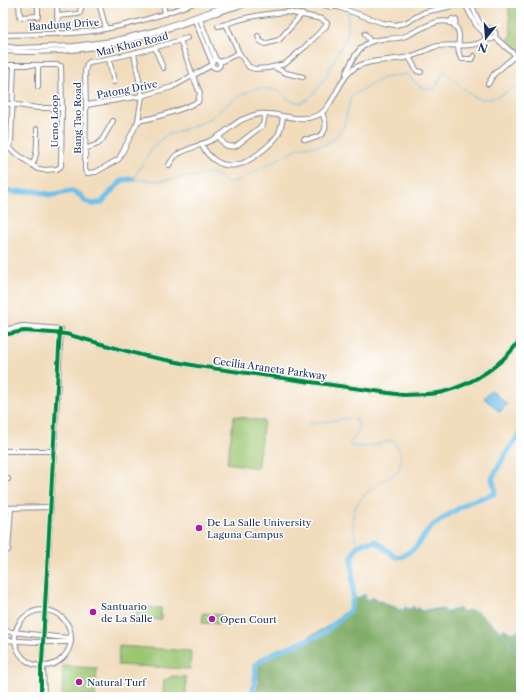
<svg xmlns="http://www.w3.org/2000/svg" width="524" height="700" viewBox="0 0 524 700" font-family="'Libre Caslon Text',serif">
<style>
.green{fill:#9dc673;stroke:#5c7a68}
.forest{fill:#7eab65;stroke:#4c6d62}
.water{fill:#6dc0e9;stroke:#4478a4}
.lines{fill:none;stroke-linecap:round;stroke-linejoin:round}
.stream{stroke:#6dc0e9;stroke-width:1}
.river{stroke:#6dc0e9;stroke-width:5.5}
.minor-casing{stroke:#86868d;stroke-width:6}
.minor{stroke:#fff;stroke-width:4}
.cycleway-casing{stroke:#fff;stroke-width:6}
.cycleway{stroke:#00873e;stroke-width:4}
.poi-dot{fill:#b5179e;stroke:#fff;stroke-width:1.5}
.labels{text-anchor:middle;stroke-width:3;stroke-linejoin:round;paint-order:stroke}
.street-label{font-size:10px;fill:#1b2f5e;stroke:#fff}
.poi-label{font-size:10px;fill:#1b2f5e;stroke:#fff;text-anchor:start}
</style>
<rect width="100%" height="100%" fill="#fff"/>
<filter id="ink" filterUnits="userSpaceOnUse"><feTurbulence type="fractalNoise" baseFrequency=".025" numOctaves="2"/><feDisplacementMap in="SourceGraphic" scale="8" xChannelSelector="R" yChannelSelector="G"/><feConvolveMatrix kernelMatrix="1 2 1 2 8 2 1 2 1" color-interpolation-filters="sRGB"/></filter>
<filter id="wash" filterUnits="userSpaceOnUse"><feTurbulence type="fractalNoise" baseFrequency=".012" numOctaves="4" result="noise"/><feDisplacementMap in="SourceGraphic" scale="16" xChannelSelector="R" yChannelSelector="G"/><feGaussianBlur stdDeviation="0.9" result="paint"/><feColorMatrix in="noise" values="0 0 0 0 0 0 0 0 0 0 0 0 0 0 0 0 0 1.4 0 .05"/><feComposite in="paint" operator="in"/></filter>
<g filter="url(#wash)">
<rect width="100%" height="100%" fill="#f1dcbc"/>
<g class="green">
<polygon points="508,3 521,3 521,52 508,40 511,34"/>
<polygon points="234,416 264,421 257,468 227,463"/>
<polygon points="137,606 161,608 161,620 136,618"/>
<polygon points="203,613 222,615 222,624 202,623"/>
<polygon points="119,646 191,651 190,669 118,665"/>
<polygon points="63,666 97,668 95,697 62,697"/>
<polygon points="172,676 186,677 186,697 163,697 164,680 168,679"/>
</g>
<path class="forest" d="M363 595H365V599H366L367 601 373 598 391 607 394 606 400 611 401 609 402 611 406 607 408 610 409 609 411 610 413 607 416 611 418 608 422 612 430 609 432 611 434 609 443 610 445 612H448L449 613 453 610 455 611 458 609 464 612C477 605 490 626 502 632L504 629 511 633 521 630V697H256L259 681V662L322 630 350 611 353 600Z"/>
<polygon class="water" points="491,390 507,404 500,412 484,398"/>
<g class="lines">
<g class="stream">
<polyline points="348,8 348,3"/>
<path d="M348 12V33L326 76 316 91 307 100 300 103 290 100 280 92 268 89 256 88 235 98 212 117 197 125 165 136 154 145 133 179 157 181 189 177 208 173 220 177 227 183 240 180 298 148 324 145 334 139 344 126 351 96 383 78 407 74C417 84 420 91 435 89L444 71C454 79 463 89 473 96 488 106 508 91 521 83"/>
<path d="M308 424 352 418 357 420 359 431 349 445C363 450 378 444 392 440 403 452 401 456 399 471 382 482 357 493 353 516 352 526 355 537 357 547"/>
<path d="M353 599 366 594 365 599 367 598V600L373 597 392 606H394L400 610 402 608V611L406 606 408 609 410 607V609L413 605 416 610 418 607 422 611C429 607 436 609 444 609L445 612 449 611V612L453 609 455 610 458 608 464 612 467 610 478 611C488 624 507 630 510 646L516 649 519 656 521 667"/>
<polyline points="502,632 504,628 511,633 521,629"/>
</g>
<g class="river">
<polyline points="3,183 6,190 12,192 34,191 51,195 72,191 80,195 85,201 93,204 101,203 122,180 133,179"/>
<polyline points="252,697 256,675 255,665 265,658 278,651 293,646 324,633 350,610 353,599 352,556 357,547 364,543 375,541 396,557 403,556 415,548 431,527 448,515 469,502 494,494 495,490 492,478 505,455 521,432"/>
</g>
</g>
</g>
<g filter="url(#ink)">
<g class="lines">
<defs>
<g id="minor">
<polyline points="19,3 20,17 38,16 38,3"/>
<polyline points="57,3 58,34"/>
<polyline points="99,3 106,29"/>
<polyline points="121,3 123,3"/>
<polyline points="163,3 165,14"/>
<polyline points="316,3 332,7 338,7"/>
<polyline points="331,3 338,7 383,23 395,25 405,23 425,12 467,3"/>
<polyline points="471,3 478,20 486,30"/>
<polyline points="465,4 476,25 485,34"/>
<path d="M288 12 322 19 327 23 326 26 306 46 285 64 268 68 255 69 249 67 239 53 226 24C249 16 264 14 288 12Z"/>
<polyline points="57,16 78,14 80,13 81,8 78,3"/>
<polyline points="199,17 216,60"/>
<polyline points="194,18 212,62"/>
<polyline points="450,23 452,19 456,20 455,26"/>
<polyline points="218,26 226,24"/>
<circle cx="490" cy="34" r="5.5"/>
<polyline points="365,34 370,41"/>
<path d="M3 35C37 34 71 35 105 29 135 24 165 14 194 3"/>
<polyline points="258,36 260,41 265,44 279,40 302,14"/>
<path d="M495 37C502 43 513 55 521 58"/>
<polyline points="3,46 16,48 74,46 112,41 157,30 234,3"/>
<polyline points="155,48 163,68"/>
<path d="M3 51C46 54 91 50 133 39 172 29 209 14 249 3"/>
<path d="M134 53 142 96 138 121 119 159 96 172 87 173 85 170 86 105 85 71 87 64 89 62C122 57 155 48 187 38"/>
<polyline points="409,57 417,71 421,72"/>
<polyline points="109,59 114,82"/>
<circle cx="216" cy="64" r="4"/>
<polyline points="220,62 239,53"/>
<polyline points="3,65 57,65 61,66 62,108 61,166 57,169 45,170 38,169 3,144"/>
<polyline points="274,67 286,73 303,77"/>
<path d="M346 73C352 61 357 48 370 42 380 37 393 40 403 37 416 33 441 13 454 25 465 34 453 50 462 59H472L474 56"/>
<polyline points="488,84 494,74 515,56"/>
<polyline points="38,87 38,65"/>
<polyline points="3,103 38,108 62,108"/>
<polyline points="86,105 142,96 172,87 212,65"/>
<path d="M138 121C160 117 178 111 198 102L200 93 193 76 180 40"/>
<path d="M219 136C223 144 226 148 236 146L263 125 265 114"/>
<path d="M304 139C311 140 323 137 325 129 327 123 324 118 322 113"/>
<path d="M201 144C208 157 220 168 236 165 248 164 271 145 278 135 281 129 282 123 283 117"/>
<polyline points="8,148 11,142 14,65"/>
<polyline points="85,149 98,144 102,140 113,121"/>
<path d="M32 165C38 155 37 141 37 129"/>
<path d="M169 165C172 160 173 157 178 154 189 148 201 145 212 140 230 131 236 118 259 114 279 112 297 123 316 116 333 110 337 81 353 69 367 59 392 61 409 57 417 55 426 50 434 47 449 42 476 51 486 38"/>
<polyline points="3,330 23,326 61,329 42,662 41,666 41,697"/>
<path d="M3 335 24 331 66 334 141 355 197 366 403 395C416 394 430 395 443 392 474 384 502 365 521 339"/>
<polyline points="3,451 54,451"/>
<polyline points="3,479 8,479"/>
<polyline points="3,508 51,507"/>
<polyline points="8,550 11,508"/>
<circle cx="43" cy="638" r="28"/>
<path d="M3 631C26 633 48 637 71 638"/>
<polyline points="3,640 37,642 71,642"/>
<polyline points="43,665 44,697"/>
</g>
</defs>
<use href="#minor" class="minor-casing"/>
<use href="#minor" class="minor"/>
<defs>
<g id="cycleway">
<path d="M3 335 24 331 66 334 141 355 197 366 403 395C416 394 430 395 443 392 474 384 502 365 521 339"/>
<polyline points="41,697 41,666 42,662 60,329"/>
</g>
</defs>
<use href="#cycleway" class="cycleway-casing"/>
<use href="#cycleway" class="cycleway"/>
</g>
</g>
<g class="poi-dot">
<circle cx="199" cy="528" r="4"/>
<circle cx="93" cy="612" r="4"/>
<circle cx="212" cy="619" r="4"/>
<circle cx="79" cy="682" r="4"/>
</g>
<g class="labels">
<g class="street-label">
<text transform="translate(64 24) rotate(-4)" y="4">Bandung Drive</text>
<text transform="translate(132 44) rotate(-14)" y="4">Mai Khao Road</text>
<text transform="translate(127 89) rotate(-11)" y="4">Patong Drive</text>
<text transform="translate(77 118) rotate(-90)" y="4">Bang Tao Road</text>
<text transform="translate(54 121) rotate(-90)" y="4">Ueno Loop</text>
<text transform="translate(270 368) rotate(8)" y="4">Cecilia Araneta Parkway</text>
</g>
<g class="poi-label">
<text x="207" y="526">De La Salle University<tspan x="207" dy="12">Laguna Campus</tspan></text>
<text x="101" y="610">Santuario<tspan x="101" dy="12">de La Salle</tspan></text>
<text x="220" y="623">Open Court</text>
<text x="87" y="686">Natural Turf</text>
</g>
</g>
<rect width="524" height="700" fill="none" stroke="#fff" stroke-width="16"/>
<g transform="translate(486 38) rotate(197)" stroke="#ffffff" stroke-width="3" paint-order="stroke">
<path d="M0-3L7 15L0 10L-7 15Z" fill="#1b2f5e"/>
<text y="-6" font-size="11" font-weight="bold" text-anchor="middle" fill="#1b2f5e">N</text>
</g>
</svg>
